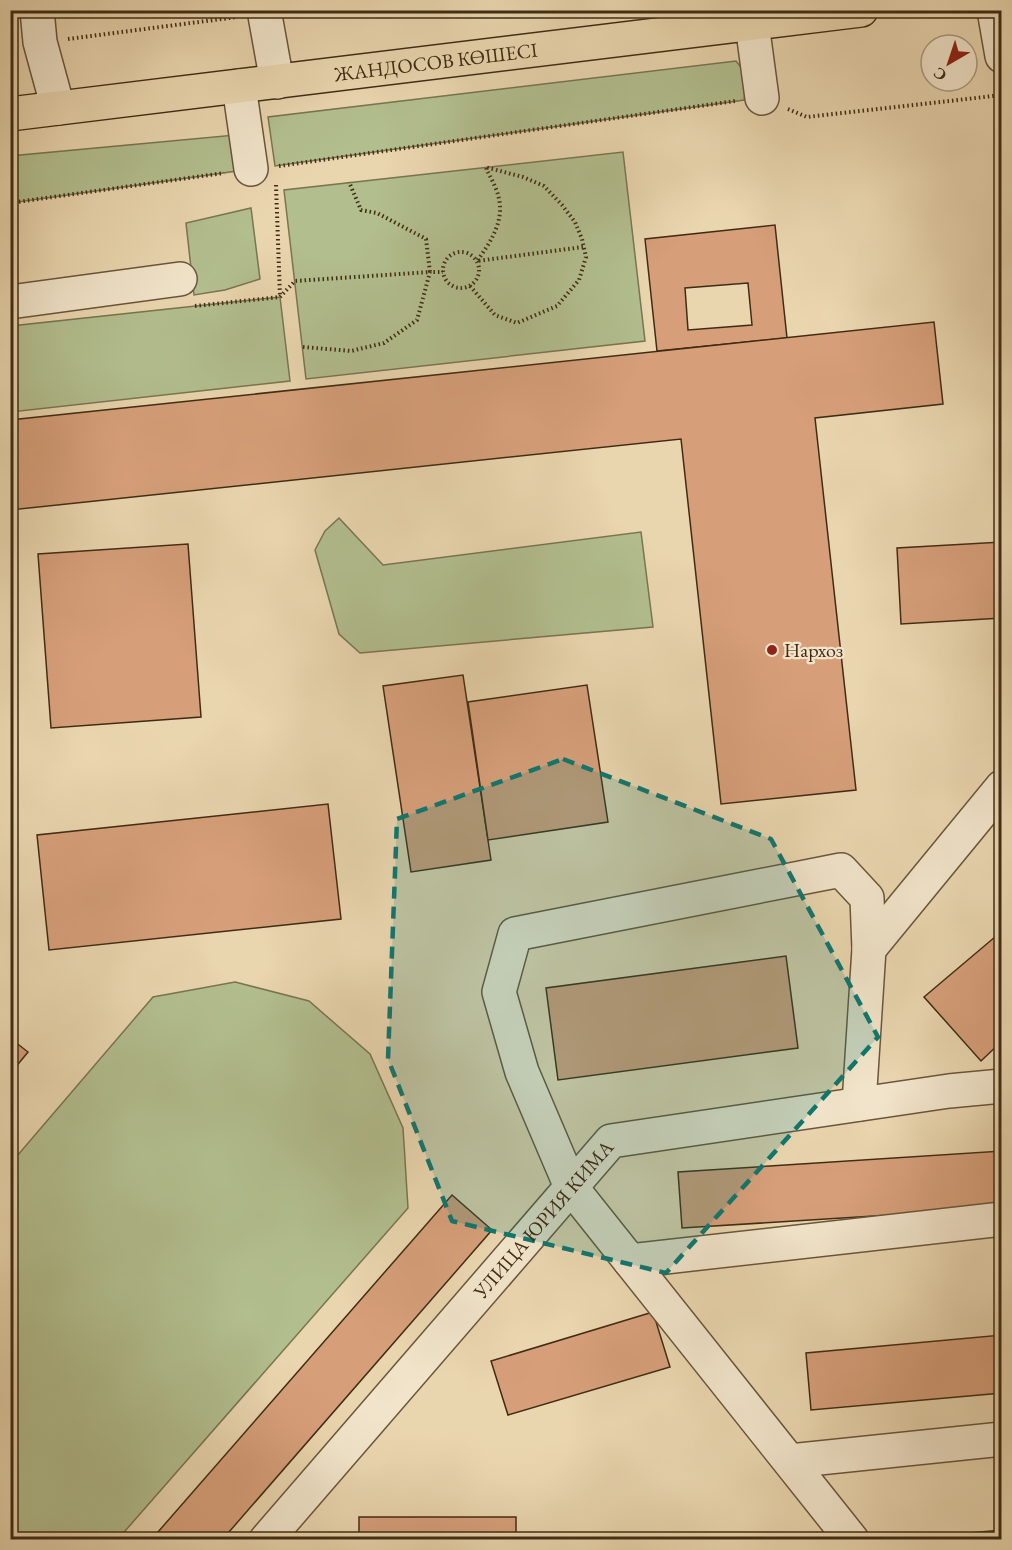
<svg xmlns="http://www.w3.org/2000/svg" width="1012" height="1550" viewBox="0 0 1012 1550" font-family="'EB Garamond',serif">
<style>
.green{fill:#b2be8e;stroke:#797552;stroke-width:1.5}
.building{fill:#d69f79;stroke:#402c15;stroke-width:1.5;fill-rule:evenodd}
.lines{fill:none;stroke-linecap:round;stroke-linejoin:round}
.minor-casing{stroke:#6a563b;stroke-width:36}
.major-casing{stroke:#402c15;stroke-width:36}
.path{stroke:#402c15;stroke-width:4;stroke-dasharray:1.5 3;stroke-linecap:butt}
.minor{stroke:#f1e4ca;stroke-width:33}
.major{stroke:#e9d5ae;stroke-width:33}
.marked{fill:#0f766e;fill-opacity:0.2;stroke:#0f766e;stroke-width:4.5;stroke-dasharray:12 8;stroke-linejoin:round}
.poi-dot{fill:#8f2418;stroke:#f1e4ca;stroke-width:2}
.labels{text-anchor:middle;stroke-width:4.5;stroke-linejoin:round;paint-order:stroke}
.street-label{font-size:20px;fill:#402c15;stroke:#f1e4ca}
.poi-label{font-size:20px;fill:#402c15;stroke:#f1e4ca;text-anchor:start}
</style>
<rect width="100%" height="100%" fill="#e9d5ae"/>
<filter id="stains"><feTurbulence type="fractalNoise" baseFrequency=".00333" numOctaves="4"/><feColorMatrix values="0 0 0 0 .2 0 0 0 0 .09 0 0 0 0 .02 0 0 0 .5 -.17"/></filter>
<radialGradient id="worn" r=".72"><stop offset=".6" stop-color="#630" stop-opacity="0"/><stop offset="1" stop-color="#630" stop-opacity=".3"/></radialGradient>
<g class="green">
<polygon points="736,61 748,76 744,100 275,166 268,117"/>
<polygon points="246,134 251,169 11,203 10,156"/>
<polygon points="623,152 645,341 306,379 284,190"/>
<polygon points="251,208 260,279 225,290 194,295 186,223"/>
<polygon points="280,297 290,381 11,412 11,326"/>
<polygon points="339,518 383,565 641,532 653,627 360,653 339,634 315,550 325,531"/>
<polygon points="235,982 309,1001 370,1054 403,1128 408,1208 118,1539 11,1539 11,1163 153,997"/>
</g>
<g class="building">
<path d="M775 225 787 338 657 351 645 239ZM748 283 752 325 688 330 685 288Z"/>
<polygon points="934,322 943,404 815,418 856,790 721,804 681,439 10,510 10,420"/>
<polygon points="1002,542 1002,618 901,624 897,548"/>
<polygon points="188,544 201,717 51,728 38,554"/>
<polygon points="463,675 491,860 411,872 383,686"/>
<polygon points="587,685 608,822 488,840 468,702"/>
<polygon points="328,804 341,919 49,950 37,835"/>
<polygon points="1002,931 1002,1041 981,1061 924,997"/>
<polygon points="786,956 798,1048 558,1080 546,988"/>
<polygon points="10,1038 28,1052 10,1074"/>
<polygon points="1002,1151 1002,1208 682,1228 678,1172"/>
<polygon points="452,1195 492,1230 222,1540 151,1540"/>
<polygon points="653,1312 670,1367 508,1415 491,1361"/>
<polygon points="1002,1335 1002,1393 811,1410 806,1353"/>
<rect x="359" y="1517" width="157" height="23"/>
<polygon points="1002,1530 1002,1540 925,1540 924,1537"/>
</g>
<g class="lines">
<defs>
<g id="minor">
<polyline points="37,10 40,42 58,108"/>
<polyline points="264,10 277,82"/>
<polyline points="994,10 1002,56"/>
<polyline points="752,24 762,98"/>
<polyline points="239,86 251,169"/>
<polyline points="10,302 180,279"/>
<polyline points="869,949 1002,787"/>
<polyline points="630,1261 1002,1219"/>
<polyline points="790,1461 1002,1439"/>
<path id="s1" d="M266 1540 611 1141 949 1091 1002 1086"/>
<polyline points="852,1540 571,1187 522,1072 499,992 515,934 841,870 867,898 869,949 859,1104"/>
</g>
<g id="major">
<path id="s2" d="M10 114 861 10"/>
</g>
</defs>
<use href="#minor" class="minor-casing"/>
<use href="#major" class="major-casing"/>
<g class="path">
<polyline points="68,39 237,17"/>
<polyline points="788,109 807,117 1002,95"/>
<polyline points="279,166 735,101"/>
<path d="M486 168C490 177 497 188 499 199 504 222 490 243 477 261L583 247"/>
<polyline points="276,185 280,297"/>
<polyline points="10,203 224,173"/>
<circle cx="461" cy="270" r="18"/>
<polyline points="470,286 495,315 517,323 557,306 579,280 586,257 582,239 575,222 562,205 544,186 523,177 485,167"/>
<polyline points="195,306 280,297 295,281 430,272 426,239 377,213 361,210 349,182"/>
<polyline points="303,347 351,351 384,343 417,320 430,272 443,272"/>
</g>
<use href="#minor" class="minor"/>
<use href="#major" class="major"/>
</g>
<path class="marked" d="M563 759 771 839 878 1037 666 1273 452 1221 388 1059 397 819Z"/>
<circle class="poi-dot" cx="772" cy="650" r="6"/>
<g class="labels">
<g class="street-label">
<text dy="7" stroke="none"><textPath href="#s2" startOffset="429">ЖАНДОСОВ КӨШЕСІ</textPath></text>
<text dy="7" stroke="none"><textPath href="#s1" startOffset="424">УЛИЦА ЮРИЯ КИМА</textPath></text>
</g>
<g class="poi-label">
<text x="784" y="657">Нархоз</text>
</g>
</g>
<rect width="1012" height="1550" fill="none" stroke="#e9d5ae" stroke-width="36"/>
<rect x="12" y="12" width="988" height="1526" fill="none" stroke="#402c15" stroke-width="3"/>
<rect x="18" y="18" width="976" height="1514" fill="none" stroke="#402c15" stroke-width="1.5"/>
<g transform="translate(949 63) rotate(219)"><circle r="28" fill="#f1e4ca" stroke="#aa9a82" stroke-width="1.5"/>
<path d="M0-4.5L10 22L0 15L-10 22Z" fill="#8f2418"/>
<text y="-9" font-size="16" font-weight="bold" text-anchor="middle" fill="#402c15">С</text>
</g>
<rect width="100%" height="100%" filter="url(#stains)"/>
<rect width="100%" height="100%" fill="url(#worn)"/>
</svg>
